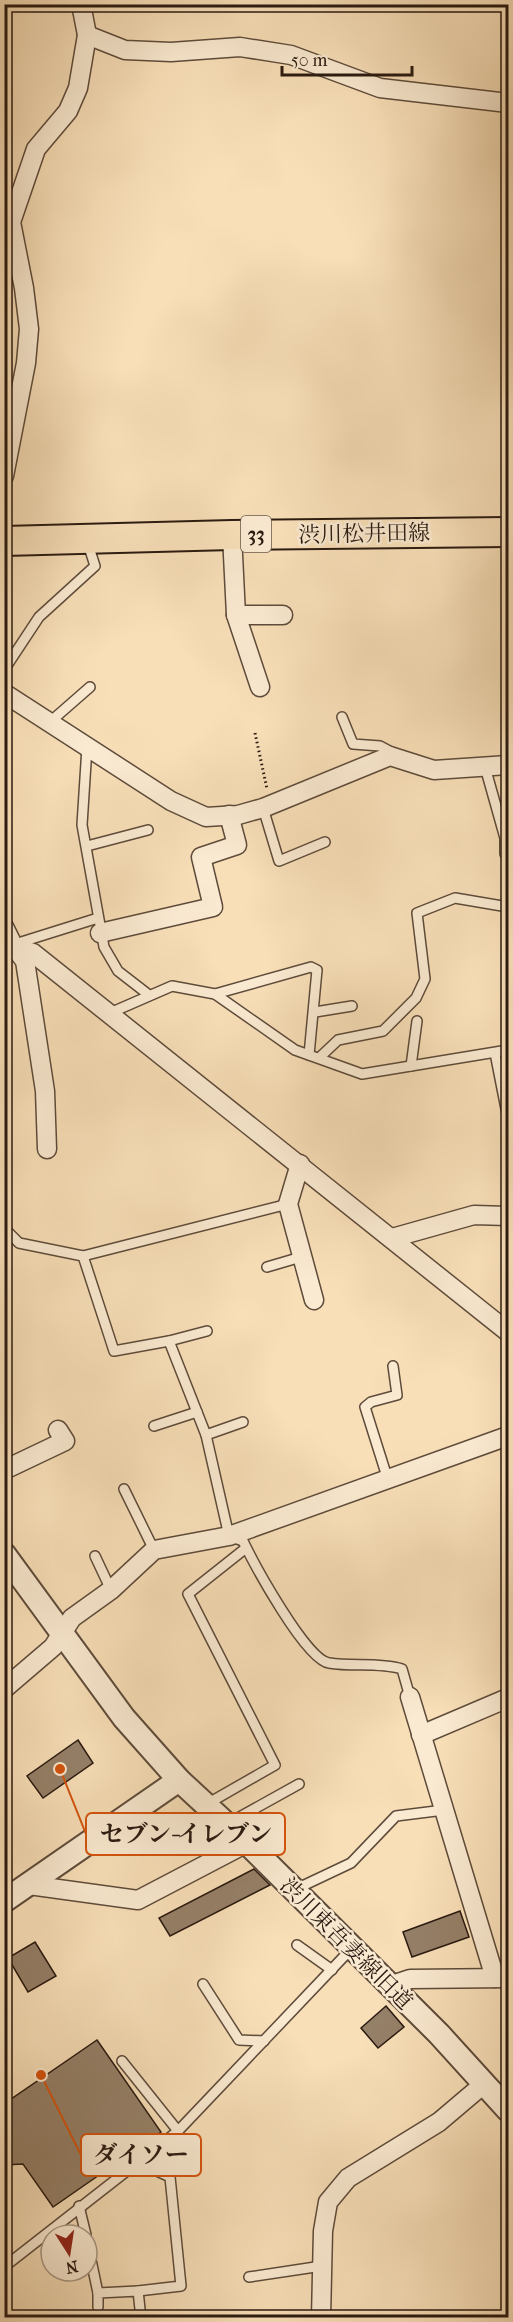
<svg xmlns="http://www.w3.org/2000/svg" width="513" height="2322" viewBox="0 0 513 2322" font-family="'IM FELL French Canon','Noto Serif JP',serif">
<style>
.building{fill:#958068;stroke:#2a1a11;stroke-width:1.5}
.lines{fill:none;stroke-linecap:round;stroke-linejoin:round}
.service-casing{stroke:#5e4b3b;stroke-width:12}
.minor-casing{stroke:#5e4b3b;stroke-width:21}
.tertiary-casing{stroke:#5e4b3b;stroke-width:26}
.primary-casing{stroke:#2a1a11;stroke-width:32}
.path{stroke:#2a1a11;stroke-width:3;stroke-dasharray:1.5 3;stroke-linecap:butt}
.service{stroke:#faead1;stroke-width:9}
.minor{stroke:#faead1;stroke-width:18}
.tertiary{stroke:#faead1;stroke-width:22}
.primary{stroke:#f8dfb8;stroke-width:28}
.labels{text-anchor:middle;stroke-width:5;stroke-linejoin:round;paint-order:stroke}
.shield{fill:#faead1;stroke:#68584b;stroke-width:1.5}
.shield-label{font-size:21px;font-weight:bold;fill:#2a1a11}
.street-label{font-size:22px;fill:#2a1a11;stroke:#faead1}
.leader{fill:none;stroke:#d5530c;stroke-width:2}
.callout-dot{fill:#d5530c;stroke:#faead1;stroke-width:2}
.callout{fill:#faead1;stroke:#d5530c;stroke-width:2}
.callout-label{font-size:24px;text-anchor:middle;font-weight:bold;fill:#2a1a11}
</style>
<rect width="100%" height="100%" fill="#f8dfb8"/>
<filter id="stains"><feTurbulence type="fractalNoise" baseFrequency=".00333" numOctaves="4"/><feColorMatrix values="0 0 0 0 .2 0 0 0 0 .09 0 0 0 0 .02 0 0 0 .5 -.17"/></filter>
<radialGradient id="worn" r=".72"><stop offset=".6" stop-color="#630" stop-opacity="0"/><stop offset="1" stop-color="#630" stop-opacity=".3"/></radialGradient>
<g class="building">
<polygon points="78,1740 93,1763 43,1798 27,1776"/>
<polygon points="254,1869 270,1885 170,1936 159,1918"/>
<polygon points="460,1911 469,1937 412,1957 403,1932"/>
<polygon points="35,1942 56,1976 28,1992 8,1958"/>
<polygon points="386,2006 404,2027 378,2048 361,2028"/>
<polygon points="97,2040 161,2132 53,2207 23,2164 4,2165 4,2104"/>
</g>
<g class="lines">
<defs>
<g id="service">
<polyline points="4,670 39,617 95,566 88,544"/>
<polyline points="342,717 353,744 380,746 395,754"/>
<polyline points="50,722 90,687"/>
<polyline points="87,747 82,825 104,947 118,971 149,995"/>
<polyline points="485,767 505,838 505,854"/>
<polyline points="263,808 279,861 325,842"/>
<polyline points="87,846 148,830"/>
<polyline points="15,944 98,918"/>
<polyline points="215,994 311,967 317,970 309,1055"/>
<polyline points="315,1012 352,1006"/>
<polyline points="110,1013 172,986 215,994 295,1050 362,1074 508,1050"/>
<polyline points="495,1053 508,1119"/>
<polyline points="319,1058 338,1040 383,1031 416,998 425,979 417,913 455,898 508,907"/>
<polyline points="411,1066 417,1021"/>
<polyline points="4,1228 19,1243 83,1256 288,1204"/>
<path d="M83 1256 114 1351 169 1341 206 1435 229 1536 243 1541C254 1564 306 1660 329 1663 353 1667 378 1662 402 1669L410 1697"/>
<polyline points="267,1267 301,1257"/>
<polyline points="169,1341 207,1331"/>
<polyline points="154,1426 197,1412"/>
<polyline points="206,1435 243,1422"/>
<polyline points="388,1480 365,1407 371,1402 397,1395 393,1366"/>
<polyline points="124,1489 154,1550"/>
<polyline points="95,1556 111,1590"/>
<polyline points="207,1804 275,1765 188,1594 246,1548"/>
<polyline points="227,1824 299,1784"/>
<polyline points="296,1889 351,1863 396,1816 444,1810"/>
<polyline points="297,1945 332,1970"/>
<polyline points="203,1984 239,2040 264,2041"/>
<polyline points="122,2061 178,2131"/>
<polyline points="137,2162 170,2177 181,2286 138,2291"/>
<polyline points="79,2206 86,2235"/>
<polyline points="87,2241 98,2293"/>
<polyline points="4,2267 178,2131 352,1948"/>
<polyline points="249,2277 322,2266"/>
<polyline points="98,2307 98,2293 138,2291 141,2318"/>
</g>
<g id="minor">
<polyline points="87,35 125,50 171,52 240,47 291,55 380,88 508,103"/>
<polyline points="4,476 26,363 29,329 24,288 11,222 36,149 68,111 78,88 87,35 81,4"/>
<polyline points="232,535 236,615"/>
<polyline points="260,687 236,615 283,615"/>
<polyline points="4,693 171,801 206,817 238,815 263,808 390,756 434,770 508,765"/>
<polyline points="4,927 13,945 25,961 45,1091 47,1149"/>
<polyline points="100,933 213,907 201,857 237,845 229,815"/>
<polyline points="4,943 33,953 508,1332"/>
<polyline points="300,1164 288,1204 314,1300"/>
<polyline points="392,1238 474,1215 508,1216"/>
<polyline points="4,1470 65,1441 58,1430"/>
<polyline points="4,1689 53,1647 72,1618 111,1590 154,1550 229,1536 508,1436"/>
<polyline points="410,1697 495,1978"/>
<polyline points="421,1735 508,1698"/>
<polyline points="29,1885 138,1900 247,1843"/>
<polyline points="389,1986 410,1979 508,1978"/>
<polyline points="321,2318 323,2231 328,2202 348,2178 439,2122 485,2083"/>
</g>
<g id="tertiary">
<polyline points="4,1554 124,1718 179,1780 247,1843 439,2034 508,2110"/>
<polyline points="4,1901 179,1780"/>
</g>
<polyline id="primary" points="4,541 232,535 508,532"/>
</defs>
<use href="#service" class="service-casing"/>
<use href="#minor" class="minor-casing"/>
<use href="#tertiary" class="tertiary-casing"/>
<use href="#primary" class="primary-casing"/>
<polyline class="path" points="255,733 267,789"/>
<use href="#service" class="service"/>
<use href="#minor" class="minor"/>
<use href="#tertiary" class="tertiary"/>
<use href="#primary" class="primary"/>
</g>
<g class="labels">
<rect class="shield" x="241" y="516" width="30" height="36" rx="4.5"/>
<g class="shield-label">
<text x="256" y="541">33</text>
</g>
<g class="street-label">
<text transform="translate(364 533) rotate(-1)" y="8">渋川松井田線</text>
<text transform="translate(347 1943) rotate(45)" y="8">渋川東吾妻線旧道</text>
</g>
</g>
<path class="leader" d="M60 1769L86 1834M41 2075L81 2155"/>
<g class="callout-dot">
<circle cx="60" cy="1769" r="6"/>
<circle cx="41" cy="2075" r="6"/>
</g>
<g class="callout">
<rect x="86" y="1813" width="199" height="42" rx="6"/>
<rect x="81" y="2134" width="120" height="42" rx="6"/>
</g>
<g class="callout-label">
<text x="186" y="1842">セブン-イレブン</text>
<text x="141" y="2163">ダイソー</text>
</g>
<rect width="513" height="2322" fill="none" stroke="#f8dfb8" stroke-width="24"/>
<rect x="6" y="6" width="501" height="2310" fill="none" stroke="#2a1a11" stroke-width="3"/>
<rect x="12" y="12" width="489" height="2298" fill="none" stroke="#2a1a11" stroke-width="1.5"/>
<g transform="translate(69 2253) rotate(168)"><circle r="28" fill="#faead1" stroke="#a79784" stroke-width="1.5"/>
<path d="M0-4.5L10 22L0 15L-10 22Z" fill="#8f2418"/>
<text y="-9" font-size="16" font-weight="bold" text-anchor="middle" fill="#2a1a11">N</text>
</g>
<path d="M282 66v9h130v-9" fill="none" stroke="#2a1a11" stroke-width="3"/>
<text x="291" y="66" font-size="18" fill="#2a1a11" stroke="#faead1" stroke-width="4.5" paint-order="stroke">50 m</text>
<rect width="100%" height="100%" filter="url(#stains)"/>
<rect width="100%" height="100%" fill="url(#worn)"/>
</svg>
